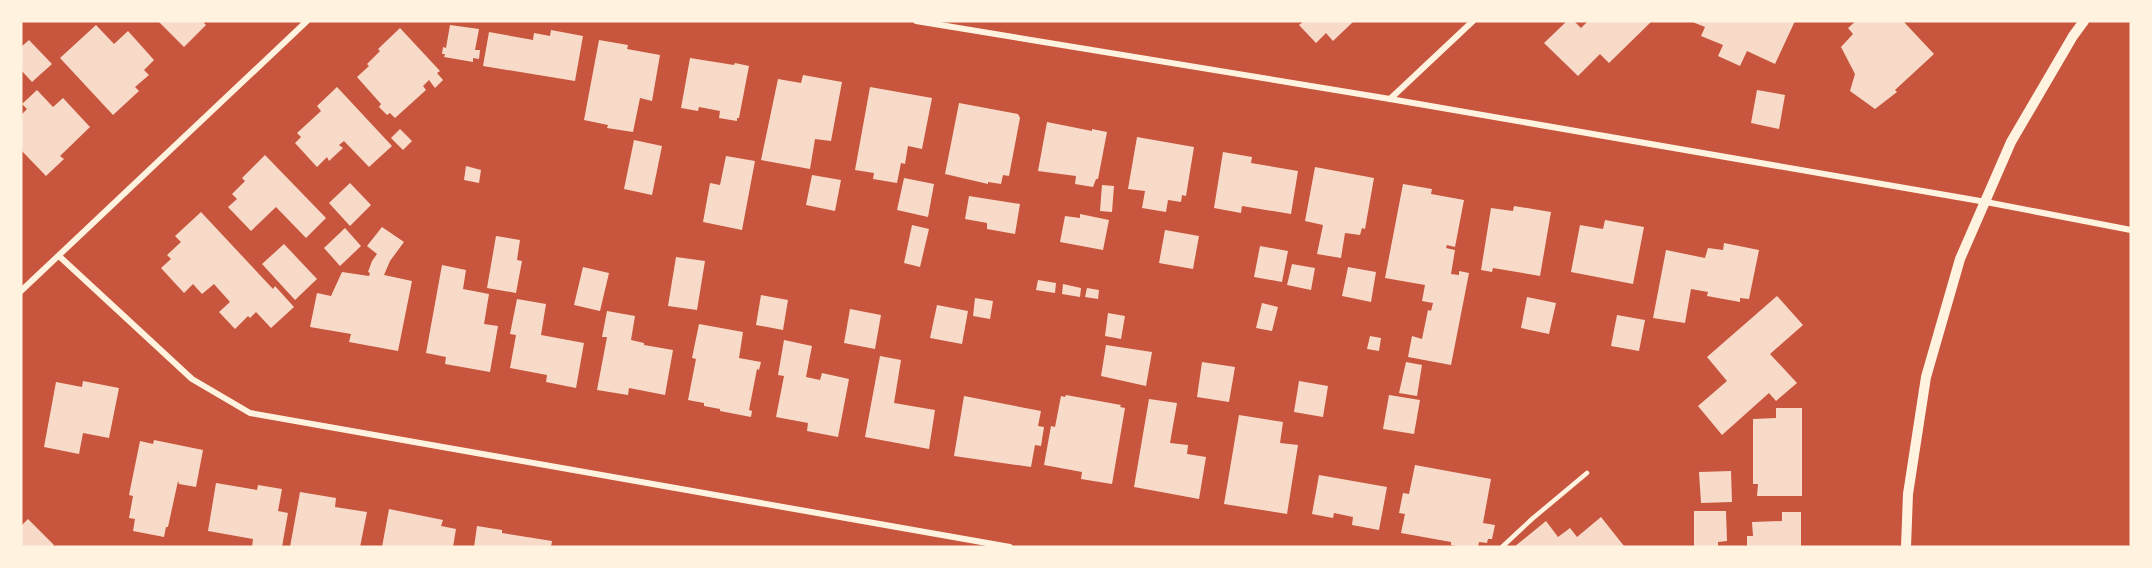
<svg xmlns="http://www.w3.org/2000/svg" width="2152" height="568" viewBox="0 0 2152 568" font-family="Mulish,sans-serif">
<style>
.building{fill:#f7dbc8}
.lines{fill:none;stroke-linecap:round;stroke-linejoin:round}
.service{stroke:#fff3e0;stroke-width:4.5}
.minor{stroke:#fff3e0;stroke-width:6}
.tertiary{stroke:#fff3e0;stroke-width:10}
</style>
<rect width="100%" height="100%" fill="#c8553d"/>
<g class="building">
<polygon points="158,21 205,21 204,23 206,25 184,47"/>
<polygon points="1304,21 1354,21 1333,41 1326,33 1316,43 1299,25"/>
<polygon points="1567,21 1574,21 1581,28 1588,21 1652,21 1609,63 1600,54 1578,76 1544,43"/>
<polygon points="1690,21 1795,21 1775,64 1747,51 1740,66 1718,56 1723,45 1701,36 1705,27"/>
<polygon points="1856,21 1903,21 1934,54 1895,90 1897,92 1875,109 1850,91 1855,74 1841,47 1853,34 1848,28"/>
<polygon points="96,25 114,44 128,31 154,60 144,70 149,75 135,87 139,91 113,115 60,58"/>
<polygon points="450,25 479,29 475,50 480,50 479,59 473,58 473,62 444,57 445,54 442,54 443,47 446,48"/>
<polygon points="400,28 440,71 437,73 443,80 435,88 429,80 423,86 426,90 395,118 390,113 387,115 379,107 381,104 357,77 369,66 367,64 380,51 378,49"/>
<polygon points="551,30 583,36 575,81 483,66 489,32 533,40 534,33 550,36"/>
<polygon points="29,40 52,64 32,82 21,70 21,47"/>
<polygon points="599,40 628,45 627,49 660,55 652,101 640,98 633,132 607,128 608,125 584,120"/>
<polygon points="690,58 734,65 735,63 749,66 739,118 737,118 737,121 719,118 720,111 699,107 698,111 681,108"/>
<polygon points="803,75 842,82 831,141 815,139 810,169 761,160 778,79 801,83"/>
<polygon points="337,87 392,146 369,167 344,141 339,145 343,148 329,161 327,157 317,167 295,143 301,137 297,133 321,111 317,106"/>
<polygon points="870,87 932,98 922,149 908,146 905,164 901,163 897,183 873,179 874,173 855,170"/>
<polygon points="37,90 53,107 63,98 90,127 60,156 64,159 46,176 21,150 21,115 27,109 22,104"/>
<polygon points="1757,90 1785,95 1779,129 1751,123"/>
<polygon points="959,103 1018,114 1020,118 1009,176 1003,175 1001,184 988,182 988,184 945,174"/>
<polygon points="1047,122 1092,131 1092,129 1107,132 1098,179 1096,179 1093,187 1075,184 1076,176 1038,171"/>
<polygon points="400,129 412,141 403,150 391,138"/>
<polygon points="1137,137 1194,147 1186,196 1182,195 1181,202 1168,200 1166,212 1142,208 1145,191 1128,189"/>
<polygon points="634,140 662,146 652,195 624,189"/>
<polygon points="1223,152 1252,157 1251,163 1298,171 1291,214 1242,206 1241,213 1214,208"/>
<polygon points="265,155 326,218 306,238 276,207 251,231 228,207 237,199 232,194 245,181 242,178"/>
<polygon points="726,156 755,161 742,230 703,222 710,183 720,185"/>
<polygon points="466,166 481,170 479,183 464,180"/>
<polygon points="1315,167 1374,178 1365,229 1362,228 1360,235 1345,233 1341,258 1317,254 1323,225 1305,221"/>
<polygon points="812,175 841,180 835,211 806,205"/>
<polygon points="904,178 934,184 928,217 897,210"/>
<polygon points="350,183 371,205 350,226 329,203"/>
<polygon points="1403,184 1432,189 1431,194 1464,200 1455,247 1447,245 1446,248 1455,250 1451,274 1459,275 1459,271 1469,273 1451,365 1408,357 1412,336 1422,339 1428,310 1431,311 1433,303 1422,301 1425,285 1385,278"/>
<polygon points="1102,185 1114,186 1112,212 1100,211"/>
<polygon points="969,196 1020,204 1015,234 987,229 987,223 965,219"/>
<polygon points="1514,206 1551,212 1540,276 1493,268 1492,272 1481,270 1491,208 1513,211"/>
<polygon points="201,212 273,289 275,286 294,307 271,328 256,312 250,318 248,316 235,329 219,312 230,302 214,284 202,294 193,284 184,293 161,268 171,259 167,255 181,242 175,236"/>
<polygon points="1080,214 1109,220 1103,250 1060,242 1065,216 1080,218"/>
<polygon points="1605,220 1644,227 1633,284 1571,272 1580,225 1603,229"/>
<polygon points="912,225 929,229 920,267 904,263"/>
<polygon points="382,227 404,242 390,261 384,275 412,281 398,351 349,342 351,334 310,327 317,293 331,296 342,272 369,276 370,273 368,272 372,261 377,254 367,246"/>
<polygon points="345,228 361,246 340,266 324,248"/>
<polygon points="1165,230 1199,236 1193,269 1159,263"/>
<polygon points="496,236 520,240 517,260 522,261 516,293 487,288"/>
<polygon points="1724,243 1759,250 1749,299 1740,298 1740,302 1707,296 1708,292 1691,289 1685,323 1653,318 1666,250 1705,258 1708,248 1723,250"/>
<polygon points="284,244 317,279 295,300 262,264"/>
<polygon points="1260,246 1288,251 1282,282 1254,277"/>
<polygon points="676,257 705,261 697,310 668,306"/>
<polygon points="1292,264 1315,268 1311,290 1287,285"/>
<polygon points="442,265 466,270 463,289 489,294 484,324 498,326 490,372 445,364 446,357 426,353"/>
<polygon points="583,267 609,273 600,311 574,305"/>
<polygon points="1348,267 1376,272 1371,302 1342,296"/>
<polygon points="1038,280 1056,283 1055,293 1036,290"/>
<polygon points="1063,284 1081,288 1080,297 1062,294"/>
<polygon points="1087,288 1099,290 1098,299 1085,297"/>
<polygon points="761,295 788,300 783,330 756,325"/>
<polygon points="1777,296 1803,325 1770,354 1797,383 1776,401 1769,393 1722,435 1698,406 1727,381 1707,357"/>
<polygon points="1527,297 1556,303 1549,334 1521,328"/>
<polygon points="975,298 993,301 990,319 973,316"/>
<polygon points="517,299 546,304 541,335 584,343 576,388 546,382 547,375 510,368 516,335 510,334"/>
<polygon points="1262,303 1278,307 1272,331 1256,328"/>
<polygon points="937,305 968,311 962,344 930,338"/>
<polygon points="850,309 881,315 875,349 844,343"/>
<polygon points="607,311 635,316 631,340 644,343 644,345 673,350 665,395 629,388 628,395 597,390 607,337 602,337"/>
<polygon points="1108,313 1125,316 1121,339 1105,336"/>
<polygon points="1617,315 1645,320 1639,351 1611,346"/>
<polygon points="699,324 743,332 739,358 761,362 759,370 757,369 749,410 752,411 751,417 720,411 720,409 704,406 704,403 688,400 696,359 692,358"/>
<polygon points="1370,336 1381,338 1379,351 1367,349"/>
<polygon points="784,340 812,346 806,377 820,380 822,373 849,379 838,437 807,431 808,423 776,417 784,376 778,375"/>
<polygon points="1106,345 1152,352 1146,386 1101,376"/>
<polygon points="880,356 901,360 894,403 935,410 929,449 865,437"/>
<polygon points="1202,362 1235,367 1229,402 1197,397"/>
<polygon points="1406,362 1422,365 1417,396 1399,393"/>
<polygon points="83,381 119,388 109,438 83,433 79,454 44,447 56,382 82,387"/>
<polygon points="1299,381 1328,386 1323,417 1294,412"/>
<polygon points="1066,395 1121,405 1120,407 1125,408 1112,484 1081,479 1082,472 1044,465 1051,426 1055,427 1061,396 1065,397"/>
<polygon points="1389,395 1420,400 1414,434 1383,429"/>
<polygon points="964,396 1041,411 1038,426 1044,427 1041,446 1035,445 1031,467 954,456"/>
<polygon points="1149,399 1177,403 1170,443 1188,445 1187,454 1206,457 1199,499 1134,487"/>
<polygon points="1776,408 1802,408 1802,496 1757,496 1758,484 1753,484 1753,419 1776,418"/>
<polygon points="1239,415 1283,422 1280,443 1298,445 1287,514 1224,504"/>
<polygon points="154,440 203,450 196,487 179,484 178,481 168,527 166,527 164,537 133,531 135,519 129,518 133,496 129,495 140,441 153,444"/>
<polygon points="1415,465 1491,479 1483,523 1495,525 1492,539 1488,539 1487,543 1479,542 1478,547 1461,547 1451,545 1451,542 1401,533 1405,514 1399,513 1403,493 1409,494"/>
<polygon points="1731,471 1732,502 1701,503 1699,472"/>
<polygon points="1319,475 1387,487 1379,530 1352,525 1353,517 1334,513 1333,518 1312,514"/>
<polygon points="216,483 257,490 258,485 282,489 278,511 288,513 282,547 252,547 253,539 208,531"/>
<polygon points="300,492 336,498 335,507 367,512 360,547 290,547"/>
<polygon points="389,509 443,520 441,526 456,529 453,547 382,547"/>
<polygon points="1694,511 1726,511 1727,541 1718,542 1718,547 1694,547"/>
<polygon points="1782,512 1801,512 1801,547 1747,547 1747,536 1753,536 1752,522 1782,521"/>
<polygon points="1601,517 1624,546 1622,547 1514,547 1546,521 1558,537 1570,528 1577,537"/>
<polygon points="28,519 54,545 52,547 21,547 21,526"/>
<polygon points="477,526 502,530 502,533 552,541 551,547 474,547"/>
</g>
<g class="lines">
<polyline class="service" points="1502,547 1532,519 1587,473"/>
<g class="minor">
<polyline points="916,21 1390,99 1986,202 2131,230"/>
<polyline points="1390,99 1473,21"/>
<polyline points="59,256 192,379 250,413 1010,547"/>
<polyline points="21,291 307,21"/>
</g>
<polyline class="tertiary" points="1906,547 1908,494 1926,377 1960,259 2011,142 2073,36 2084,21"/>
</g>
<rect width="2152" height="568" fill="none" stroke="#fff3e0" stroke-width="45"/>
</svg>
